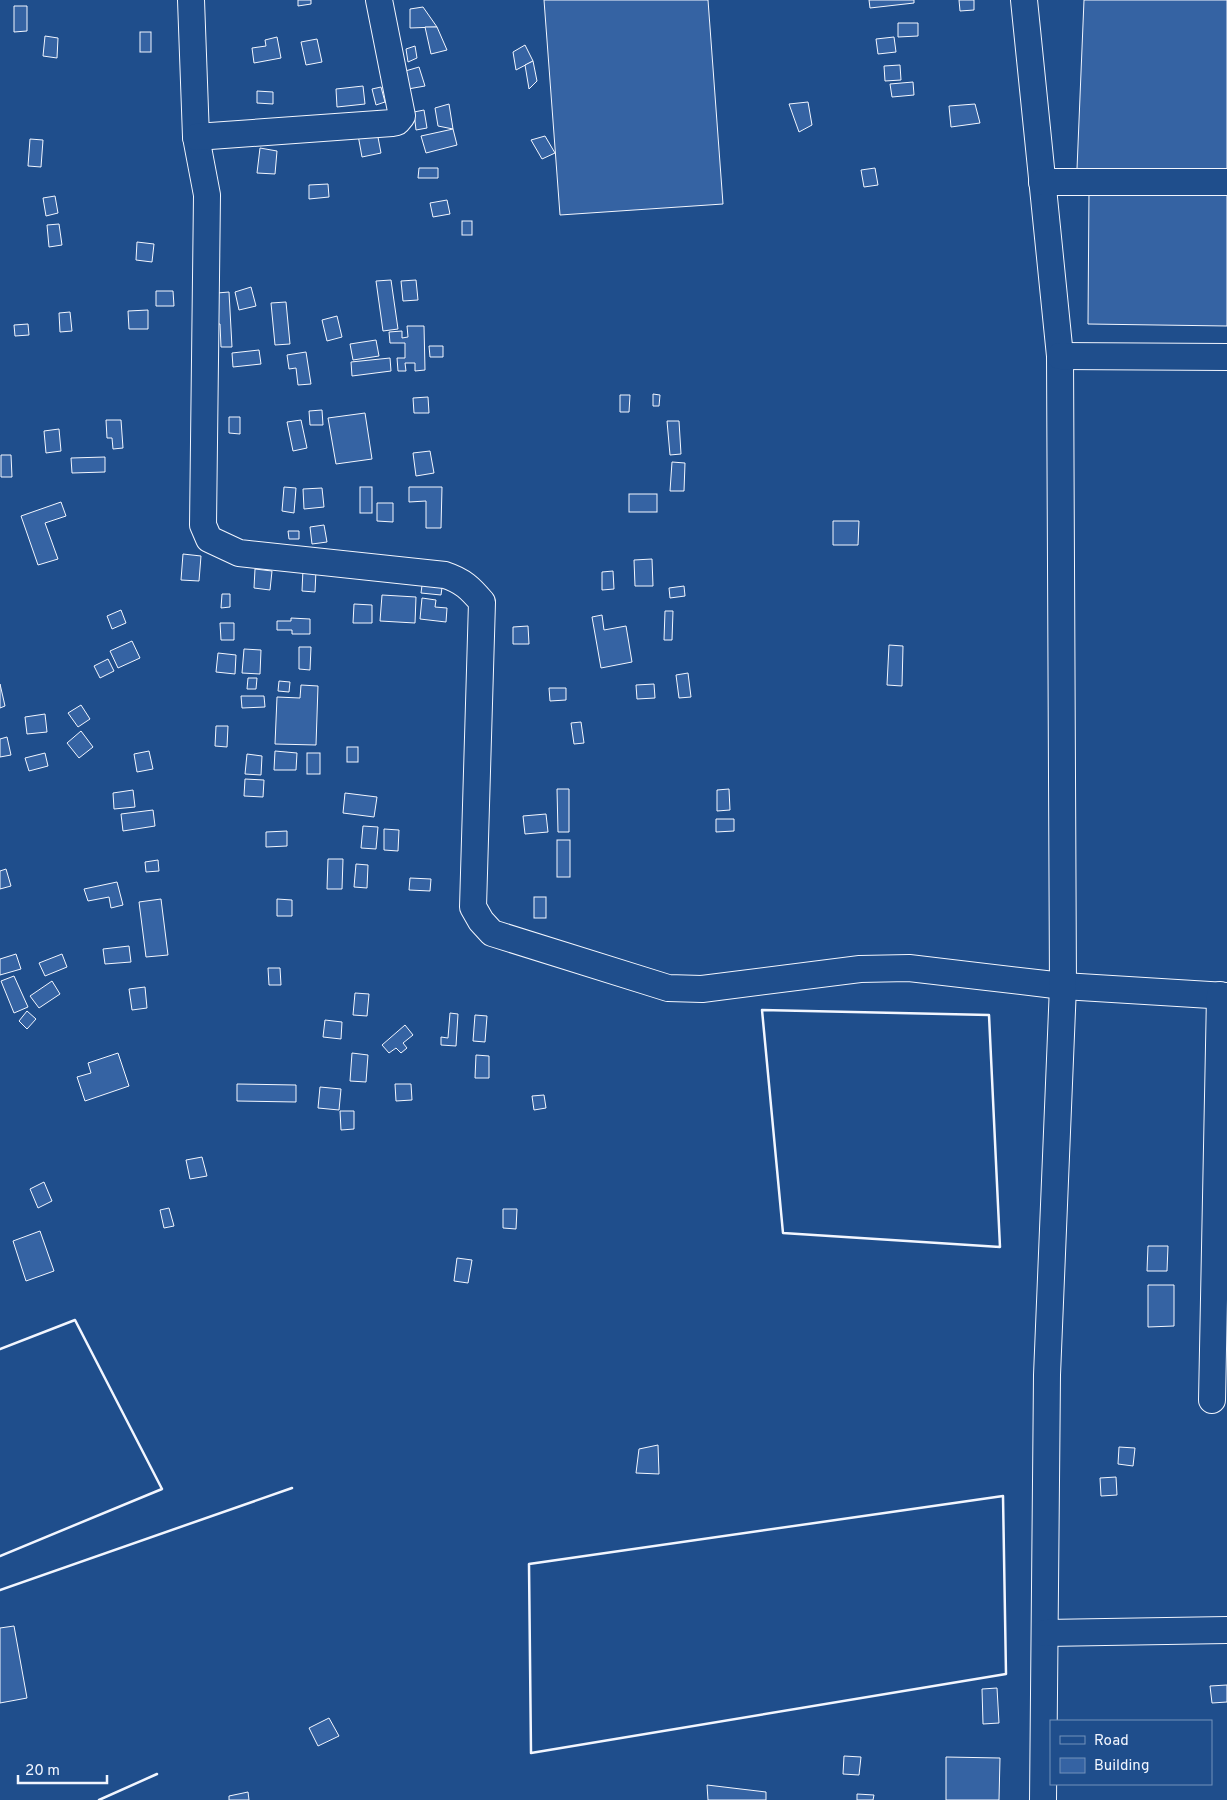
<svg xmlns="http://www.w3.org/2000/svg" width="1227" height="1800" viewBox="0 0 1227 1800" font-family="Overpass,sans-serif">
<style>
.building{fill:#3563a3;stroke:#f2f6ff}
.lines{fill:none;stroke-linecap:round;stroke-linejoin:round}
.street-casing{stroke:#f2f6ff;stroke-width:28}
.street{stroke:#1f4e8c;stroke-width:26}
.wall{stroke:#f2f6ff;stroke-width:2.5}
</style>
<rect width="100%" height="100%" fill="#1f4e8c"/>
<g class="building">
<polygon points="298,0 311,0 311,4 298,6"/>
<polygon points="544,0 708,0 723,204 560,215"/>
<polygon points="869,0 914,0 914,3 870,8"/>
<polygon points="959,0 974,0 974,10 960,11"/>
<polygon points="1084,0 1227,0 1227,171 1077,169"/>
<polygon points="14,6 27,6 27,31 14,32"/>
<polygon points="423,7 437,27 410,28 410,9"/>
<polygon points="898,23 918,23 918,36 898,37"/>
<polygon points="425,27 437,27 447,50 431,54"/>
<rect x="140" y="32" width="11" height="20"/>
<polygon points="45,36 58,38 57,58 43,56"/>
<polygon points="277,37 281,58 254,63 252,48 266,46 265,40"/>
<polygon points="894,37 896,52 878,54 876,39"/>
<polygon points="317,39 322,62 306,65 301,42"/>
<polygon points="525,45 533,61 516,70 513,52"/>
<polygon points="415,46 417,58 408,62 406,49"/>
<polygon points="533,61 537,81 529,89 525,65"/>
<polygon points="900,65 901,80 885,81 884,66"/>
<polygon points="419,67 425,86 408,89 402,72"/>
<polygon points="913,82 914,95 892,97 890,84"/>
<polygon points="363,86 365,104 337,107 336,89"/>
<polygon points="381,87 385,102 376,105 372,89"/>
<polygon points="257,91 273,92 273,104 257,103"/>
<polygon points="808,102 812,125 799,132 789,104"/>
<polygon points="449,104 453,129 438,126 435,108"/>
<polygon points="975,104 980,123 951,127 949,106"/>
<polygon points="424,110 427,128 416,130 414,112"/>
<polygon points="453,129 457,145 426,153 421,136"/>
<polygon points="377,132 381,153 362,157 358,135"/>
<polygon points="545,136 555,153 542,159 531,140"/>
<polygon points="30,139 43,140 41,167 28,166"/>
<polygon points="260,148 277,151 275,174 257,173"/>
<polygon points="419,168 438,168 438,178 418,178"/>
<polygon points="875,168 878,185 864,187 861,170"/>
<polygon points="328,184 329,197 309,199 309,185"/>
<polygon points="1089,190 1227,192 1227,326 1088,324"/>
<polygon points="55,196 58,213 46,216 43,198"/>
<polygon points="447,200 450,214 433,217 430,203"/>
<rect x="462" y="221" width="10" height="14"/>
<polygon points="59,224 62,245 49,247 47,225"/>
<polygon points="137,242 154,244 152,262 136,260"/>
<polygon points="391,280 398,329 383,331 376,281"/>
<polygon points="416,280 418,300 403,301 401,281"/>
<polygon points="251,287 256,306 239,310 235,292"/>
<polygon points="156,291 173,291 174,306 156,306"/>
<polygon points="229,292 232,347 221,347 220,324 213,324 217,293"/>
<polygon points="286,302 290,344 275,345 271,303"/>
<polygon points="148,310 148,329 129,329 128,311"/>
<polygon points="70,312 72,331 60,332 59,313"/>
<polygon points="337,316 342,337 327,341 322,320"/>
<polygon points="28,324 29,335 15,336 14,325"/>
<polygon points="407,326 424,326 425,370 415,371 415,363 405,363 406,371 398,371 397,358 405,358 405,343 390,343 389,332 402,331 402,338 408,337"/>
<polygon points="376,340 379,356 353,360 350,344"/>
<polygon points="429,346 443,346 443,357 430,357"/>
<polygon points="259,350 261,364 233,367 232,353"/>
<polygon points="306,352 311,384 298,385 296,368 289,369 287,355"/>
<polygon points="390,358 391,371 352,376 351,362"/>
<polygon points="653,394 660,395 659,406 653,406"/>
<polygon points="620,395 630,395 629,412 620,412"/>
<polygon points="428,397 429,413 414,413 413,398"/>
<polygon points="322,410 323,425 310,425 309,411"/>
<polygon points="365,413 372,459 336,464 328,418"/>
<polygon points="229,417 240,417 240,434 229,433"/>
<polygon points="106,420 121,420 123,448 113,449 112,438 107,438"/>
<polygon points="301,420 307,448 293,451 287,422"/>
<polygon points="667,421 679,421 681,454 670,455"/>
<polygon points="59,429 61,451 46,453 44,431"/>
<polygon points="430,451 434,473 416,476 413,453"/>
<polygon points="1,455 11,455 12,477 1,477"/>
<polygon points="105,457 105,472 72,473 71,458"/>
<polygon points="672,462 685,463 684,491 670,491"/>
<polygon points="284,487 296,488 294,513 282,511"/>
<rect x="360" y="487" width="12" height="26"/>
<polygon points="409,487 442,487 441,528 426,528 426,501 409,502"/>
<polygon points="322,488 324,507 304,509 303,489"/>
<rect x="629" y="494" width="28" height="18"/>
<polygon points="61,502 66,516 45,523 58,559 38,565 21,516"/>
<polygon points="377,503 393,503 393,522 377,521"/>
<polygon points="833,521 859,521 858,545 833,545"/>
<polygon points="324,525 327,542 312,544 310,527"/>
<polygon points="288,531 299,531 299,539 289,539"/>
<polygon points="183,554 201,556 199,581 181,580"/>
<polygon points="652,559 653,586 635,586 634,560"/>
<polygon points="255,569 272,571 270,590 254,588"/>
<polygon points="303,569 316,570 315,592 302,591"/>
<polygon points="613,571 614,589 602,590 602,572"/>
<polygon points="423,578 443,580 441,595 421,593"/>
<polygon points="684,586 685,596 670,598 669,588"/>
<polygon points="222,594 230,594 230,607 221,608"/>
<polygon points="382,595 416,597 415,623 380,621"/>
<polygon points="422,598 436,600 435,607 447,608 446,622 420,619"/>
<polygon points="354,604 372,605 372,623 353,623"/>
<polygon points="121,610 126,623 112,629 107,616"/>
<polygon points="665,611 673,611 672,640 664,640"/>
<polygon points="602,615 604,630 626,626 632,662 601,668 592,617"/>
<polygon points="291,618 310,619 310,634 292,634 292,630 277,630 277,621 291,621"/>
<polygon points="220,623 234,623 234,640 221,640"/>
<polygon points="528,626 529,644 513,644 513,627"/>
<polygon points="132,641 140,658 118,668 110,651"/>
<polygon points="889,645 903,646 902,686 887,685"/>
<polygon points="299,647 311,647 310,670 299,669"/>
<polygon points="244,649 261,650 260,674 242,673"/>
<polygon points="218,653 236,655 235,674 216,672"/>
<polygon points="108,659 114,671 100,678 94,666"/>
<polygon points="688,673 691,697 679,698 676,675"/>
<polygon points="248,678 257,678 256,689 247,689"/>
<polygon points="279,681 290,682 289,692 278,691"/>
<polygon points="0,684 5,706 0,708"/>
<polygon points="654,684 655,698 637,699 636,685"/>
<polygon points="301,685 318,686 316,745 275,744 277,697 300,698"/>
<polygon points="549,688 566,688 566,700 550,701"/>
<polygon points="241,696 264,696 265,707 242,708"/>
<polygon points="81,705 90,719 78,727 68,713"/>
<polygon points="45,714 47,732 27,734 25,717"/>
<polygon points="581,722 584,743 574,744 571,723"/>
<polygon points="216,726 228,726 227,747 215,746"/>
<polygon points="81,731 93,747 79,758 67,743"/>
<polygon points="7,737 11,755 0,757 0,739"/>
<rect x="347" y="747" width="11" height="15"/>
<polygon points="149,751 153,769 137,772 134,754"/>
<polygon points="275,751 297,753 296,770 274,770"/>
<polygon points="45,753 48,766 29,771 25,758"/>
<rect x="307" y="753" width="13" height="21"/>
<polygon points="247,754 262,756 261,775 245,774"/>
<polygon points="245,779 264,780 263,797 244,796"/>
<polygon points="557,789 569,789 569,832 558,832"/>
<polygon points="729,789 730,810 717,811 717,790"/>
<polygon points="133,790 135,807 114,809 113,793"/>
<polygon points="345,793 377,797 374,817 343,813"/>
<polygon points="153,810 155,826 123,831 121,814"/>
<polygon points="546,814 548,832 525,834 523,816"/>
<polygon points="716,819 734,819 734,831 716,832"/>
<polygon points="363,826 378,827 376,849 361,848"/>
<polygon points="384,829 399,830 398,851 384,850"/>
<polygon points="287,831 287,846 266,847 266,832"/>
<rect x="557" y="840" width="13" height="37"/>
<polygon points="328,859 343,859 342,889 327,889"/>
<polygon points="158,860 159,871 146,872 145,862"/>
<polygon points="356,864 368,865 367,888 354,887"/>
<polygon points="6,869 11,886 0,889 0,871"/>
<polygon points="410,878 431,879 430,891 409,890"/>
<polygon points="117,882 123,905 111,908 109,897 88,901 84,889"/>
<rect x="534" y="897" width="12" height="21"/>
<polygon points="161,899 168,955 146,957 139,902"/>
<polygon points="277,899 292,900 292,916 277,916"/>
<polygon points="129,946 131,962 105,964 103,949"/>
<polygon points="16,954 21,969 0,975 0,959"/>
<polygon points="62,954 67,967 45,976 39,963"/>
<polygon points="268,968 280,968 281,985 269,985"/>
<polygon points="14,976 28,1007 14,1013 1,981"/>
<polygon points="52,981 60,994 39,1008 30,996"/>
<polygon points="145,987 147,1008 132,1010 129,989"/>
<polygon points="355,993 369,994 367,1016 353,1015"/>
<polygon points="27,1011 36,1019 27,1029 19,1021"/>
<polygon points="450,1013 458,1014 456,1046 441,1045 441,1037 448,1038"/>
<polygon points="475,1015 487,1016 485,1042 473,1041"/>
<polygon points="325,1020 342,1022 341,1039 323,1037"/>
<polygon points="405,1025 413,1035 403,1043 407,1048 401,1053 396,1048 389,1053 382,1045"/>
<polygon points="118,1053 129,1086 85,1101 77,1077 91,1073 88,1063"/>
<polygon points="352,1053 368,1055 366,1082 350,1081"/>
<polygon points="476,1055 489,1056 489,1078 475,1078"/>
<polygon points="237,1084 296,1085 296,1102 237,1101"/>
<polygon points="395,1084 411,1084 412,1100 396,1101"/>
<polygon points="320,1087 341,1089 339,1110 318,1108"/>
<polygon points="544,1095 546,1108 534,1110 532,1096"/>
<polygon points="340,1111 354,1111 354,1129 341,1130"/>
<polygon points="202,1157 207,1176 190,1179 186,1160"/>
<polygon points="44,1182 52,1201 38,1208 30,1189"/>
<polygon points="169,1208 174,1226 164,1228 160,1210"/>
<polygon points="503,1209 517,1209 516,1229 503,1228"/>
<polygon points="40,1231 54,1271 26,1281 13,1241"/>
<polygon points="1148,1246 1168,1246 1167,1271 1147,1271"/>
<polygon points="457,1258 472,1260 468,1283 454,1281"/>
<polygon points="1148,1285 1174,1285 1174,1326 1148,1327"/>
<polygon points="658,1445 659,1474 636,1473 639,1449"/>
<polygon points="1119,1447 1135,1448 1133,1466 1118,1464"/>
<polygon points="1116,1477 1117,1495 1101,1496 1100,1478"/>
<polygon points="14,1626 27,1698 0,1703 0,1628"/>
<polygon points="1227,1685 1227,1702 1212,1703 1210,1686"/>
<polygon points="997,1688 999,1723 983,1724 982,1689"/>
<polygon points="329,1718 339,1736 318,1746 309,1728"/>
<polygon points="844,1756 861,1757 859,1775 843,1774"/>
<polygon points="946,1757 1000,1758 999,1800 946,1800"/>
<polygon points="707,1785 766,1792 766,1800 708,1800"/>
<polygon points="248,1792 249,1800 229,1800 229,1796"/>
<polygon points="857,1794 874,1795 873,1800 857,1800"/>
</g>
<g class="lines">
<defs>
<g id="street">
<path d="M191 0 196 137 207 195 203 525 209 539 239 553 445 575C463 581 470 588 482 602L473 907 481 921 492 933 668 988 702 989 860 969 909 968 1063 986 1227 996"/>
<polyline points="1024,0 1060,356 1063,986 1047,1375 1043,1800"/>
<polyline points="196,137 392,123 397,122 402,116 379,0"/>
<polyline points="1042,182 1227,182"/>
<polyline points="1060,356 1227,357"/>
<polyline points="1212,1400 1220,995"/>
<polyline points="1045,1633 1227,1630"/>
</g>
</defs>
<use href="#street" class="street-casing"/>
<use href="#street" class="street"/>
<g class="wall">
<polygon points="762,1010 989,1015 1000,1247 783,1233"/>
<polyline points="0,1349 75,1320 162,1489 0,1556"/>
<polygon points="1003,1496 1006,1674 531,1753 529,1564"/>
<polyline points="0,1590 292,1488"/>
<polyline points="99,1800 157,1774"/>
</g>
</g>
<rect x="1050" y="1720" width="162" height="65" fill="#1f4e8c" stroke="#7391ba"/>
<rect x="1060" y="1736" width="25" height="8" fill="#1f4e8c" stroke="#7391ba"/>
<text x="1094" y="1745" font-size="15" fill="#f2f6ff">Road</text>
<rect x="1060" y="1758" width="25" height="15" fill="#3563a3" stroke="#7391ba"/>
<text x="1094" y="1770" font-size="15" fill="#f2f6ff">Building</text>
<path d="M18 1775v8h89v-8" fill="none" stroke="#f2f6ff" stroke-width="2.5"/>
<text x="25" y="1775" font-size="15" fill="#f2f6ff" stroke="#1f4e8c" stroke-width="4" paint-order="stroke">20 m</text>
</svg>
